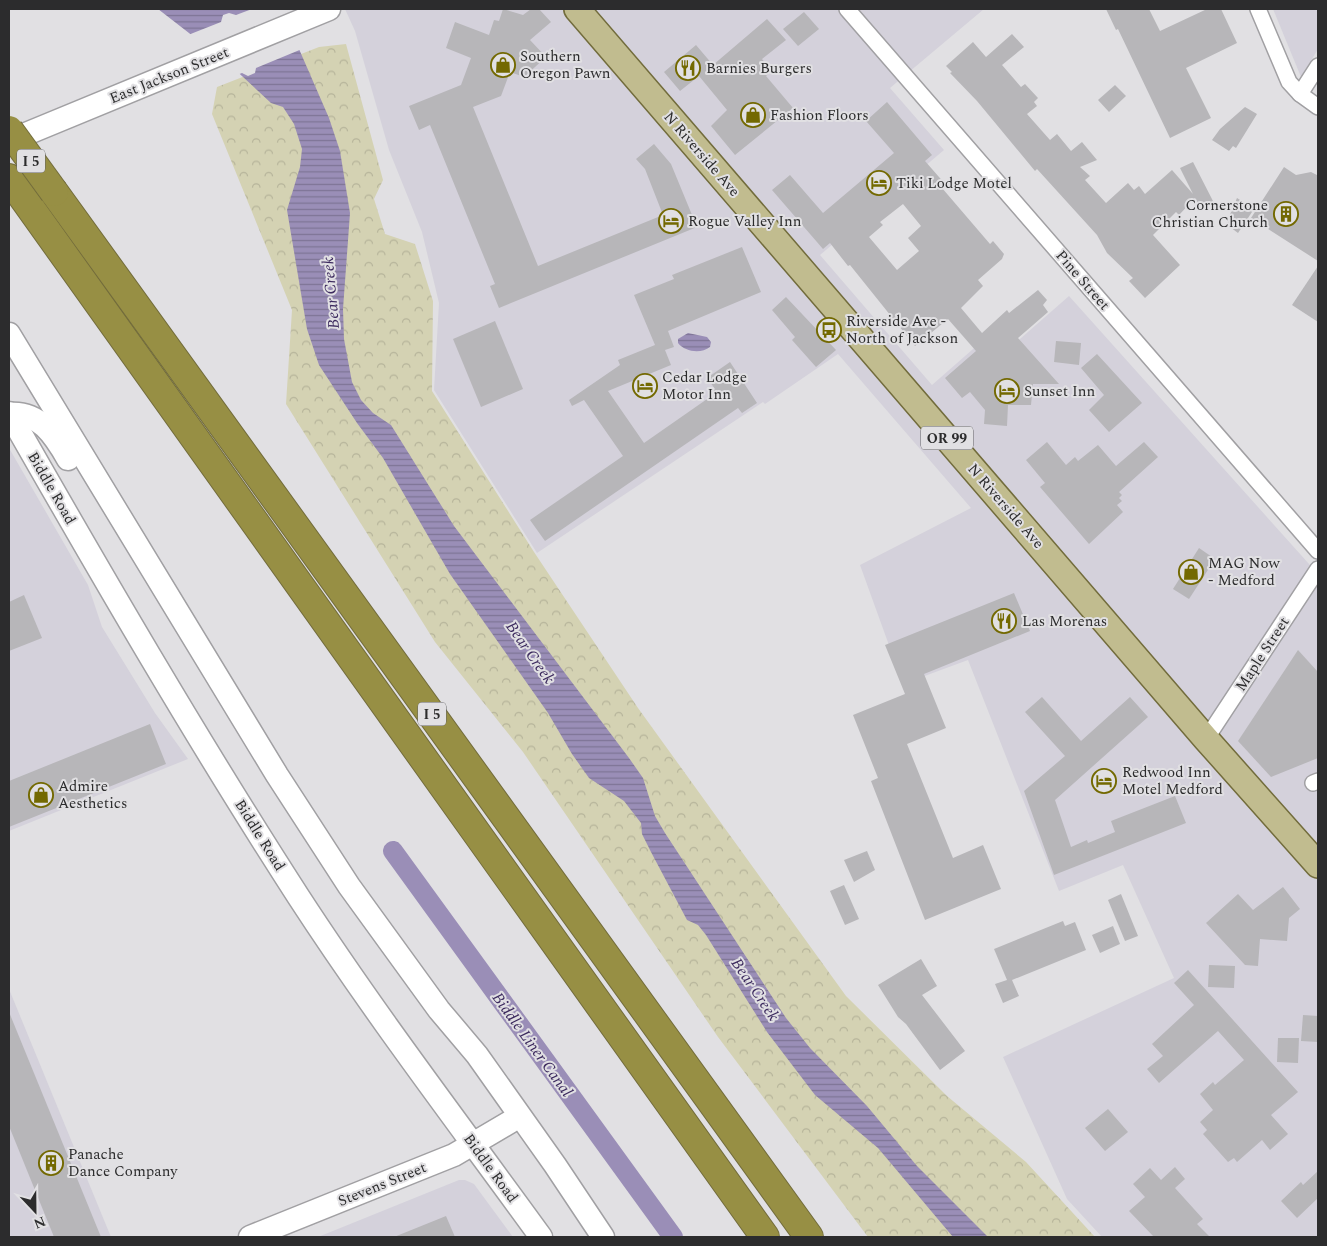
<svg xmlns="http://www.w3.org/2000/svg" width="1327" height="1246" viewBox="0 0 1327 1246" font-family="Spectral,serif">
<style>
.built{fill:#d4d1db}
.forest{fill:url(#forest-crowns)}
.water{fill:url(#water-rules)}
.pier{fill:#e1e0e3}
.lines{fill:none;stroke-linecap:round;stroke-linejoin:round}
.canal{stroke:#9a8eb7;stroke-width:20}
.building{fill:#b7b6b9;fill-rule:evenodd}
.street-casing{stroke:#a1a0a3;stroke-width:18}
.secondary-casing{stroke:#a1a0a3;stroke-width:25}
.primary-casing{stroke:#726c3c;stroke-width:28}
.highway-casing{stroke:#726c3c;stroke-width:30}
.street{stroke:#fff;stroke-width:15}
.secondary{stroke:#fff;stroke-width:22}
.primary{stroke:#c1bc8f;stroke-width:25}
.highway{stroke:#978f44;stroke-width:28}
.highway-bridge-casing{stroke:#726c3c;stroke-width:30;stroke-linecap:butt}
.highway-bridge{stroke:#978f44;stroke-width:28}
.labels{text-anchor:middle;stroke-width:4;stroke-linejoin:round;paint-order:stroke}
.shield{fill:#e1e0e3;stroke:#626264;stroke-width:1}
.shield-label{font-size:14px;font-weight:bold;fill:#2c2c2d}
.poi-label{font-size:15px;fill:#2c2c2d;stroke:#e1e0e3;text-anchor:start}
.street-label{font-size:15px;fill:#2c2c2d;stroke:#e1e0e3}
.water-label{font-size:16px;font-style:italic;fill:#3c2a5e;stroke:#e1e0e3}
</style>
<defs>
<pattern id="forest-crowns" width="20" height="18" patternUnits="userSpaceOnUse" patternTransform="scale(1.25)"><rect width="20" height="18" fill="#d4d2b3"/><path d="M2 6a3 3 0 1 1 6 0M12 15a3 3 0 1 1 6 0" fill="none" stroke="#b6b49a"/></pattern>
<pattern id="water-rules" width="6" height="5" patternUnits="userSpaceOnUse" patternTransform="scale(1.25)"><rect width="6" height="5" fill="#9a8eb7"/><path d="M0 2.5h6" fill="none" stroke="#7e7495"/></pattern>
</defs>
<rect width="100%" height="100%" fill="#e1e0e3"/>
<g class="built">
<polygon points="345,9 984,9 890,88 944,150 820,255 932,385 989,335 1005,352 1069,296 1318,574 1318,1237 1102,1237 1067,1199 1003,1057 1174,978 1123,865 1059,891 968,660 903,684 860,565 971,508 838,354 765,404 763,402 537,553 434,390 439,303 422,232 389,150 355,31"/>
<polygon points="1273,9 1318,9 1318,49 1301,77"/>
<polygon points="9,448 88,585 102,627 155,713 188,759 9,831"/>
<polygon points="9,989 111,1237 9,1237"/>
<polygon points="459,1180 465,1180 474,1184 513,1237 318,1237"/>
</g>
<polygon class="forest" points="346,44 383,180 374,199 385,234 415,244 433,301 432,391 534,552 638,708 846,996 947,1096 1026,1162 1095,1237 868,1237 718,1037 523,752 435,642 286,404 292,310 212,114 217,87 319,47"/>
<g class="water">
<polygon points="158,9 273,9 299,49 329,118 340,151 350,213 343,309 344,339 352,382 361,400 373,413 391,425 454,526 629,758 643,778 655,816 665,833 786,1018 810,1048 867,1106 917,1166 988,1237 953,1237 878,1148 815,1095 767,1032 706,935 698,925 687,920 651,852 642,834 641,823 624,801 589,778 572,754 548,713 450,574 383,458 357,423 319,365 307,329 287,210 300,167 302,149 294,124 283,107 271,103 229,64"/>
<path d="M688 333 707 337 711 342 710 347C701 354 685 352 678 343V339Z"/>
</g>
<polygon class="pier" points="252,9 276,9 302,49 256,68 255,73 248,76 242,73 237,75 188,35 221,22 223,15 229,13 236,15"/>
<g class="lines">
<polyline class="canal" points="393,851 673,1237"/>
</g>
<g class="building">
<polygon points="503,9 523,15 531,9 539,9 551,22 530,40 546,57 524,77 510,72 501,96 473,107 538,266 663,215 645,169 636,159 654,144 671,164 697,227 499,308 490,286 495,284 430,125 419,130 409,106 461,85 471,58 446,48 455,22 489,35 494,20 499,21"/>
<polygon points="1106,9 1149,9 1160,31 1207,9 1221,9 1237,43 1186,68 1211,118 1170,138 1118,29 1116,30"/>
<polygon points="804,12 819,29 798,46 783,29"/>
<polygon points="767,19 786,40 762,59 772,71 766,76 793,108 735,155 711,126 727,110 699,76 680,91 664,72 696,45 713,65"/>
<polygon points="1012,34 1024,47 1002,65 1021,87 1025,84 1038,98 1034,102 1037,106 1027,114 1050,140 1057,134 1071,151 1082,142 1097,160 1080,167 1090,176 1085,180 1106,203 1128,183 1134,190 1139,186 1145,194 1172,170 1193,194 1180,168 1193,162 1214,203 1201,209 1195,198 1179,215 1176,212 1153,235 1180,265 1145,298 1129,281 1133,278 1107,253 1097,235 1037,169 1035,171 977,101 950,73 952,72 946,66 973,42 986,57"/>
<polygon points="1115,85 1126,96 1109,112 1098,100"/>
<path d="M887 102 932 155 925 161 946 185 942 188 990 244 993 241 1004 254 1002 259 978 280 983 286 961 308 982 333 1007 310 1009 313 1038 290 1047 300 1043 305 1048 312 1018 338 1059 384H1033L1031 405H1008L1007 426 984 424 985 410 970 392 962 398 945 378 976 351 948 319 915 346 850 265 848 266 830 243 823 249 772 190 790 175 823 213 894 153 866 121ZM903 204 921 226 908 238 919 251 897 270 869 237 883 225 880 222Z"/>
<polygon points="1245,107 1257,114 1236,148 1233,146 1229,151 1212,140 1220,129"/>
<polygon points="1284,167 1296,175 1311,172 1317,175 1318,261 1251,218"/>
<polygon points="1237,198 1254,209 1238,233 1226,224"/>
<polygon points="742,247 761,292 668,331 674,347 665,350 671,365 608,391 644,443 710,397 708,394 715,389 707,378 730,362 757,403 742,413 738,408 545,541 530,520 623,456 584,400 572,406 569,400 620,365 618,360 655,345 634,295 674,279 672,275"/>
<polygon points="1318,266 1318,322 1292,305"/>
<polygon points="786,297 836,350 816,367 792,340 795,337 772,310"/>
<polygon points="495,321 523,389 481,407 453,339"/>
<polygon points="1056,341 1081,343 1079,365 1054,362"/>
<polygon points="1097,354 1142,403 1109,432 1089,410 1104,395 1081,368"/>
<polygon points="1047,442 1066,465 1075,457 1078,461 1098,445 1116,466 1144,442 1158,457 1119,492 1122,495 1119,498 1122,501 1117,505 1123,512 1089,544 1040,487 1045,483 1026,460"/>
<polygon points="1199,548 1215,559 1189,599 1173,589"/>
<polygon points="1014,593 1030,631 924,674 946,728 907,744 953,858 983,845 1001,889 925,920 871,781 878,778 853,715 905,694 885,645"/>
<polygon points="24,595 42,638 9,651 9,602"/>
<polygon points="1298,650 1318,672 1318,758 1271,777 1238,741"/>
<polygon points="1042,697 1081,741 1130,697 1148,717 1055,800 1071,847 1087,840 1088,843 1115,832 1111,821 1175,796 1186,823 1054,875 1024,791 1065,756 1025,712"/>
<polygon points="150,724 166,764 9,827 9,781"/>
<polygon points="867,851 875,870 854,882 844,860"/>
<polygon points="844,885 859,919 845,925 830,891"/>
<polygon points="1283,887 1300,909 1289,918 1287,941 1260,939 1258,966 1245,965 1206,923 1238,894 1253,910"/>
<polygon points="1121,894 1138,936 1125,941 1108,900"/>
<polygon points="1063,921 1065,926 1075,922 1086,950 1012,980 1019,996 1003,1003 995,984 1007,980 994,949"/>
<polygon points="1113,926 1120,944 1100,953 1092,935"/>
<polygon points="921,959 937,986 922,995 965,1051 940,1070 906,1024 898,1017 878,985"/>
<polygon points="1209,965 1235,966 1234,988 1208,987"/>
<polygon points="1188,970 1298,1092 1271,1115 1288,1134 1270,1150 1262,1140 1237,1162 1234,1158 1228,1162 1203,1134 1207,1130 1200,1122 1213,1110 1200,1094 1213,1082 1215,1085 1244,1060 1218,1031 1159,1083 1147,1069 1163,1056 1152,1044 1194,1005 1174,983"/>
<polygon points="9,1012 101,1237 54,1237 9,1126"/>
<polygon points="1303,1015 1318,1016 1318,1042 1301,1041"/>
<polygon points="1278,1038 1299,1038 1298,1063 1277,1062"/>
<polygon points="1108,1109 1128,1132 1105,1151 1085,1128"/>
<polygon points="1175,1167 1185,1179 1175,1188 1203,1219 1197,1224 1210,1237 1154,1237 1129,1211 1145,1197 1133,1184 1150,1168 1161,1180"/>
<polygon points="1318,1171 1318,1198 1297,1218 1281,1201 1301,1182 1303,1185"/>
<polygon points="446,1216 455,1237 394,1237"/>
</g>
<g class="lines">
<defs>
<g id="street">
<polyline points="847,9 1318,551"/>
<polyline points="1258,9 1289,82 1300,94 1318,107"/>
<polyline points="1300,94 1318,66"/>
<polyline points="1206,739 1318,569"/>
<polyline points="1313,783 1318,781"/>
</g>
<g id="secondary">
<polyline points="9,141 329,9"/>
<polyline points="9,334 277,775 349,886 439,1010 477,1055 555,1165 603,1237"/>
<path d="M9 413C102 576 196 738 298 896 374 1013 459 1124 541 1237"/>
<path d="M9 414C39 411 55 436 68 459"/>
<polyline points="250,1237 454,1155 510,1122"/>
</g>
<polyline id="primary" points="577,9 1206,739 1318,865"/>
<g id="highway">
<polyline points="9,178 765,1237"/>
<polyline points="54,192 809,1237"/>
</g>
</defs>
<use href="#street" class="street-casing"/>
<use href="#secondary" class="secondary-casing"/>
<use href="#primary" class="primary-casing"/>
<use href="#highway" class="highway-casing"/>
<use href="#street" class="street"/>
<use href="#secondary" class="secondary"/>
<use href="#primary" class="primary"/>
<use href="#highway" class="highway"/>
<defs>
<polyline id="highway-bridge" points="9,130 54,192"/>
</defs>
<use href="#highway-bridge" class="highway-bridge-casing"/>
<use href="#highway-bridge" class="highway-bridge"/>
</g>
<defs>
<symbol id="shop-ring" viewBox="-11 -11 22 22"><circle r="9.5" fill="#e1e0e3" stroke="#736901" stroke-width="1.5"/><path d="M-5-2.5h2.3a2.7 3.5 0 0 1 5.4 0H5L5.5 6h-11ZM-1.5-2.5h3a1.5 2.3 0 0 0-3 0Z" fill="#736901"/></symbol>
<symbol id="restaurant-ring" viewBox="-11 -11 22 22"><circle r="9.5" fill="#e1e0e3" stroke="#736901" stroke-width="1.5"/><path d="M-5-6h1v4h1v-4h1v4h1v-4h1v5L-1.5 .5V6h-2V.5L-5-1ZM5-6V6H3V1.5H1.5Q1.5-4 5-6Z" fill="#736901"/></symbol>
<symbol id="hotel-ring" viewBox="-11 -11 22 22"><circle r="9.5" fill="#e1e0e3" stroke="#736901" stroke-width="1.5"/><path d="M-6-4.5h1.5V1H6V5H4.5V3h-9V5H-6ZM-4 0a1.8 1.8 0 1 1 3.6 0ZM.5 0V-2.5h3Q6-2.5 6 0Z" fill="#736901"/></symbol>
<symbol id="building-ring" viewBox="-11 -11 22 22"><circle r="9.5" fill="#e1e0e3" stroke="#736901" stroke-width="1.5"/><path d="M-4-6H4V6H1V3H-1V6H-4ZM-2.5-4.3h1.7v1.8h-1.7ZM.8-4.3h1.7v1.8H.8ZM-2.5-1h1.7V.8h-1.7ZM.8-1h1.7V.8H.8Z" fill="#736901"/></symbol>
<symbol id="bus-ring" viewBox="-11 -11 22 22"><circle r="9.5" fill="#e1e0e3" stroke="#736901" stroke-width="1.5"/><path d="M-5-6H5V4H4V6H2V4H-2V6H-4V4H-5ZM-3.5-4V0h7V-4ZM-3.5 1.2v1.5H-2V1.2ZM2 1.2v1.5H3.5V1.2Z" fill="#736901"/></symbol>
</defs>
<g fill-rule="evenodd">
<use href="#shop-ring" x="489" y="51" width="28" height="28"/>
<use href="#restaurant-ring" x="674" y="54" width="28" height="28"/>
<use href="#shop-ring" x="739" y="101" width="28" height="28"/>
<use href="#hotel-ring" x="865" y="169" width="28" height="28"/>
<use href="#building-ring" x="1272" y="200" width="28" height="28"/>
<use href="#hotel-ring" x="657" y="207" width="28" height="28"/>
<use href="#bus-ring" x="815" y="316" width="28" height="28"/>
<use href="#hotel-ring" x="631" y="372" width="28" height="28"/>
<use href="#hotel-ring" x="993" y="377" width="28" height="28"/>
<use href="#shop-ring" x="1177" y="558" width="28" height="28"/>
<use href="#restaurant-ring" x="990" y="607" width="28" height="28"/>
<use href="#hotel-ring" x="1090" y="767" width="28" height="28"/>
<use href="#shop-ring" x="27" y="781" width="28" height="28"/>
<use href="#building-ring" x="37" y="1149" width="28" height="28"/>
</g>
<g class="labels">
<g class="shield">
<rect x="17" y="149.5" width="28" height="23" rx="4"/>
<rect x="921" y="426.5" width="52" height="23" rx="4"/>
<rect x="418" y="702.5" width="28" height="23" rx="4"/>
</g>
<g class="shield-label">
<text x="31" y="166">I 5</text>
<text x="947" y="443">OR 99</text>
<text x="432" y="719">I 5</text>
</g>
<g class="poi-label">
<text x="520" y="61">Southern<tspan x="520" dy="17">Oregon Pawn</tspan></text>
<text x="706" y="73">Barnies Burgers</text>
<text x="770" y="120">Fashion Floors</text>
<text x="896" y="188">Tiki Lodge Motel</text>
<text x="1268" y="210" text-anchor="end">Cornerstone<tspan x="1268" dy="17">Christian Church</tspan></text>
<text x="688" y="226">Rogue Valley Inn</text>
<text x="846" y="326">Riverside Ave -<tspan x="846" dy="17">North of Jackson</tspan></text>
<text x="662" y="382">Cedar Lodge<tspan x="662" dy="17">Motor Inn</tspan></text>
<text x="1024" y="396">Sunset Inn</text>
<text x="1208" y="568">MAG Now<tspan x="1208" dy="17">- Medford</tspan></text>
<text x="1022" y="626">Las Morenas</text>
<text x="1122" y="777">Redwood Inn<tspan x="1122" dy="17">Motel Medford</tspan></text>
<text x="58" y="791">Admire<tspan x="58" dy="17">Aesthetics</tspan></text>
<text x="68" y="1159">Panache<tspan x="68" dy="17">Dance Company</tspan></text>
</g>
<g class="street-label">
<text transform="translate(169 75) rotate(-22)" y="5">East Jackson Street</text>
<text transform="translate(702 154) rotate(49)" y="5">N Riverside Ave</text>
<text transform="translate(1083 280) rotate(49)" y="5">Pine Street</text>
<text transform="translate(52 488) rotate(60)" y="5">Biddle Road</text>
<text transform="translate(1006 506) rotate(49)" y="5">N Riverside Ave</text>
<text transform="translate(1262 654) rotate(-57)" y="5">Maple Street</text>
<text transform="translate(260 835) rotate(58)" y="5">Biddle Road</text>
<text transform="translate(491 1168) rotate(54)" y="5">Biddle Road</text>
<text transform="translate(382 1184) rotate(-22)" y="5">Stevens Street</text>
</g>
<g class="water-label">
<text transform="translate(330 293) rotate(-95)" y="6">Bear Creek</text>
<text transform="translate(531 652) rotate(55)" y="6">Bear Creek</text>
<text transform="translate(756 989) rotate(56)" y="6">Bear Creek</text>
<text transform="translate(533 1044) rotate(54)" y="6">Biddle Liner Canal</text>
</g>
</g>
<rect width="1327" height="1246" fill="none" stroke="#2c2c2d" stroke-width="20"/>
<g transform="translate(35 1211) rotate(158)" stroke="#e1e0e3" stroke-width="4" paint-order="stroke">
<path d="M0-4L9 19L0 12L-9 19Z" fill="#2c2c2d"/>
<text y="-8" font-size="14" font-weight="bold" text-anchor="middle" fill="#2c2c2d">N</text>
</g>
</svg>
